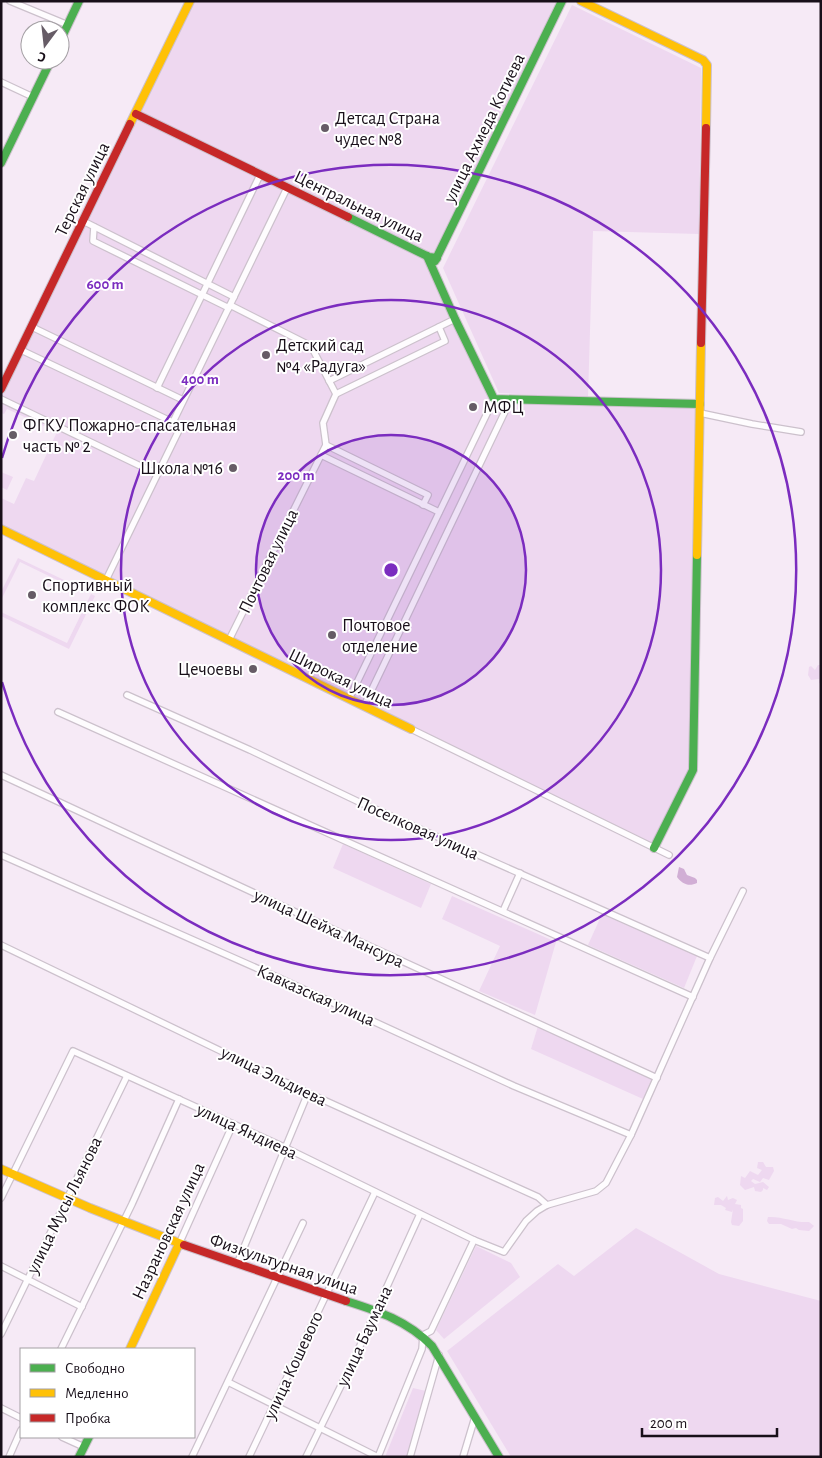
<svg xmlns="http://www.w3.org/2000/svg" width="822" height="1458" viewBox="0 0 822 1458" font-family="'Alegreya Sans',sans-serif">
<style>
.green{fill:#eed8f0}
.water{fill:#d1aed5}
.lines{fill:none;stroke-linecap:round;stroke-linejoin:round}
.street-casing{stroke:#ccc1cc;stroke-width:8}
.fast-casing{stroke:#ccc1cc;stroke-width:10}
.slow-casing{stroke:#ccc1cc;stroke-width:10}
.jam-casing{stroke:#ccc1cc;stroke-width:10}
.street{stroke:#fefcfe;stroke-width:5.5}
.fast{stroke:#4caf50;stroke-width:8}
.slow{stroke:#ffc107;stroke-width:8}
.jam{stroke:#c62828;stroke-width:8}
.ring{fill:none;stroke:#7b2cbf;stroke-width:2.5}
.poi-dot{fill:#665c66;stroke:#fff;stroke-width:2}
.labels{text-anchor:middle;stroke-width:4;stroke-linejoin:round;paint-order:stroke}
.poi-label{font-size:18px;fill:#180f19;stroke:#fff;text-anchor:start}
.street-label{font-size:18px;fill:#180f19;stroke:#fff}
.centre{fill:#7b2cbf;stroke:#fff;stroke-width:2.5}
.ring-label{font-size:15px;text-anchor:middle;font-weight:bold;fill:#7b2cbf;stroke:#fff;stroke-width:4;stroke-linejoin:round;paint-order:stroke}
</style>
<rect width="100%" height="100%" fill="#f6eaf6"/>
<g class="green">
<polygon points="190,1 562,1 432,268 494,399 700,404 693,770 654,848 1,529 1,498 14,504 26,478 34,481 57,432 7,409 4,414 1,413 1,389"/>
<polygon points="572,5 701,68 699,234 593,231 588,398 499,393 443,268"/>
<polygon points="1,472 13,477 7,490 1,487"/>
<polygon points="18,558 85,590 84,593 20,562 1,600 1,592"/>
<polygon points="91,594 95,596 69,649 1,616 1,612 67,643"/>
<polygon points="818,665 821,665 821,684 819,683 819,679 811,680 808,675 809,667 811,666 815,670"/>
<polygon points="343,844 431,884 421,908 333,868"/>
<polygon points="452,896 556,942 535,1015 479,991 500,946 442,919"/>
<polygon points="602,914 697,956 684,988 588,945"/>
<polygon points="538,1026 653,1077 643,1099 531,1049"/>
<polygon points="758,1162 763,1162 766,1167 773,1167 774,1171 769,1180 763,1178 760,1182 753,1179 751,1181 755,1184 763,1182 769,1187 767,1190 763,1188 763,1190 761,1192 755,1191 754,1187 745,1190 740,1185 741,1176 745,1178 750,1171 758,1175 762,1170 757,1168"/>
<polygon points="727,1196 728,1200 733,1198 737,1200 735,1204 741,1205 741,1208 743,1209 743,1221 739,1226 732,1225 731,1222 733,1209 732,1212 725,1210 726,1208 721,1205 714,1205 715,1198 718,1197 723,1201"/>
<path d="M768 1217C782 1216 795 1223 809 1222L814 1226 809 1231 799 1230 796 1228 792 1229 781 1224H769L767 1221Z"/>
<polygon points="636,1228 719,1274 821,1301 821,1457 511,1457 447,1351 558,1264 574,1276"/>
<polygon points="476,1246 511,1263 520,1277 444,1339 436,1330"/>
<polygon points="413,1388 426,1391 407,1457 385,1457"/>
</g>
<path class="water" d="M679 867 684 869 687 875 695 878 697 880V883C689 887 682 884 677 877Z"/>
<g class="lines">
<defs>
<g id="street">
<polyline points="10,1 68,25"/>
<polyline points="1,82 33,97"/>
<polyline points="83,221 234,297"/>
<polyline points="94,227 93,241 229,308"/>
<polyline points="32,327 183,400"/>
<polyline points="21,350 181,426 106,580"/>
<polyline points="329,381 455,319"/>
<polyline points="157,388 260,175"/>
<polyline points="336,394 445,341 439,327"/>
<polyline points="1,399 157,474"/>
<polyline points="700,413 752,424 801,432"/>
<polyline points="173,422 287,188"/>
<polyline points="326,445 428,495 423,505"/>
<polyline points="321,455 439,512"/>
<polyline points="229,640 326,445 323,423 336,394 311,346 230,305"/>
<polyline points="127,695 250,750 359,802 710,958"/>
<polyline points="349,699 494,399"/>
<polyline points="364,706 511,399"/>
<polyline points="58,712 693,997"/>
<polyline points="411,729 669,855"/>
<polyline points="1,775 306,917 657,1078"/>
<polyline points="1,855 279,978 514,1086 631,1135"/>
<polyline points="503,911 520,873"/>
<polyline points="1,945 308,1093 538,1197 547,1205"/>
<polyline points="1,1198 73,1051 286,1148 474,1240 431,1331 423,1335 422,1349 378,1457"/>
<polyline points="474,1240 504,1252 526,1221 537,1211 547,1205 596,1191 606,1183 631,1135 710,958 743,891"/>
<polyline points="179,1244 233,1124"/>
<polyline points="237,1264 308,1093"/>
<polyline points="1,1266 82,1307"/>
<polyline points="1,1334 127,1076"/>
<polyline points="61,1349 132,1204 179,1099"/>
<polyline points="228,1382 378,1457"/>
<polyline points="1,1408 21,1418"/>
<polyline points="62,1437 84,1447"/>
<polyline points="9,1457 21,1430"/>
<polyline points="192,1457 303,1223"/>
<polyline points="249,1457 375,1192"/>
<polyline points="306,1457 354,1359 420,1214"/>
<polyline points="410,1457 439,1355"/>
<polyline points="463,1457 475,1417"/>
</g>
<g id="fast">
<polyline points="60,41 79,1"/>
<polyline points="1,163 51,60"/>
<polyline points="348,217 429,257 437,258"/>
<polyline points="427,256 455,319 494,399 700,404"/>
<polyline points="435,261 562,1"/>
<polyline points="654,848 693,770 697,555"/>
<path d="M346 1301C378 1311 408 1321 432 1346L499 1457"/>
<polyline points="79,1457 89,1437"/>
</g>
<g id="slow">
<polyline points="581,1 703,60 707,65 706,128"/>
<polyline points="130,124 190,1"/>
<polyline points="1,529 411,729"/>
<polyline points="697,555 701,343"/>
<polyline points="1,1169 90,1208 184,1245"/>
<polyline points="130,1349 179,1244"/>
</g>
<g id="jam">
<polyline points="136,114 348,217"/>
<polyline points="701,343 706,128"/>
<polyline points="1,389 130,124"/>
<polyline points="184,1245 346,1301"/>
</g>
</defs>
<use href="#street" class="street-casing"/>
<use href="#fast" class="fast-casing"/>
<use href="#slow" class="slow-casing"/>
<use href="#jam" class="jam-casing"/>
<use href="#street" class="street"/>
<use href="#fast" class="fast"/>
<use href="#slow" class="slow"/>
<use href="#jam" class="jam"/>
</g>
<circle cx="391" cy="570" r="135" fill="#7b2cbf" fill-opacity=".12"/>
<g class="ring">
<circle cx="391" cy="570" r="135"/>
<circle cx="391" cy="570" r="270"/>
<path d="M2 458A405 405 0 1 1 2 682"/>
</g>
<g class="poi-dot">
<circle cx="325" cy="128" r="5"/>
<circle cx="266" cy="355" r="5"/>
<circle cx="473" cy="407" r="5"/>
<circle cx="13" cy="435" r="5"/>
<circle cx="233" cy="468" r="5"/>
<circle cx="32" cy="595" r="5"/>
<circle cx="332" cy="635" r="5"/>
<circle cx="253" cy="669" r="5"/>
</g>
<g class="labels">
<g class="poi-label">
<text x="335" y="124">Детсад Страна<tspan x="335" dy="21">чудес №8</tspan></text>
<text x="276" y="351">Детский сад<tspan x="276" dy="21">№4 «Радуга»</tspan></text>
<text x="483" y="413">МФЦ</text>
<text x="23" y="431">ФГКУ Пожарно-спасательная<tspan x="23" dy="21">часть № 2</tspan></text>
<text x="223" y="474" text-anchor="end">Школа №16</text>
<text x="42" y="591">Спортивный<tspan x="42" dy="21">комплекс ФОК</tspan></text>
<text x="342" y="631">Почтовое<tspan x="342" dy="21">отделение</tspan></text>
<text x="243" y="675" text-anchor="end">Цечоевы</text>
</g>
<g class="street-label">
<text transform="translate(484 128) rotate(-64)" y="6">улица Ахмеда Котиева</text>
<text transform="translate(82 189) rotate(-64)" y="6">Терская улица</text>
<text transform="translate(359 206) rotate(26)" y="6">Центральная улица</text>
<text transform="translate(268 561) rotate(-64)" y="6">Почтовая улица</text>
<text transform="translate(341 678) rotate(26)" y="6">Широкая улица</text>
<text transform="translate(418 828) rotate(24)" y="6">Поселковая улица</text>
<text transform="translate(329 928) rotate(25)" y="6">улица Шейха Мансура</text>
<text transform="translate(316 995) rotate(24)" y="6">Кавказская улица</text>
<text transform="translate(274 1076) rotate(26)" y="6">улица Эльдиева</text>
<text transform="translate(247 1131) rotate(25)" y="6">улица Яндиева</text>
<text transform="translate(64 1205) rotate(-64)" y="6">улица Мусы Льянова</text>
<text transform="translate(168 1231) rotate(-65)" y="6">Назрановская улица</text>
<text transform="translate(284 1264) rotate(19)" y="6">Физкультурная улица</text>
<text transform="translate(364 1336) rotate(-65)" y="6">улица Баумана</text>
<text transform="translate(293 1365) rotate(-65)" y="6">улица Кошевого</text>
</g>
</g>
<circle cx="391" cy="570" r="8" class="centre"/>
<g class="ring-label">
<text x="105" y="289">600 m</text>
<text x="200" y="384">400 m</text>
<text x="296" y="480">200 m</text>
</g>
<rect width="822" height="1458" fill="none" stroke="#180f19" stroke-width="5"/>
<rect x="20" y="1348" width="175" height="90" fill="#ffffff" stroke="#a39fa3"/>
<rect x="30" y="1364" width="25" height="8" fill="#4caf50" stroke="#a39fa3"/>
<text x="65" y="1373" font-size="15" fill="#180f19">Свободно</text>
<rect x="30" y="1389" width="25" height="8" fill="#ffc107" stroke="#a39fa3"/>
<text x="65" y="1398" font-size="15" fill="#180f19">Медленно</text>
<rect x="30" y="1414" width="25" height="8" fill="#c62828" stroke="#a39fa3"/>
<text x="65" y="1423" font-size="15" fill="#180f19">Пробка</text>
<g transform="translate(45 45) rotate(195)"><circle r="24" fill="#ffffff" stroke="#a39fa3"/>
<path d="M0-4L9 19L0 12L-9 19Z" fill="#665c66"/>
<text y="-8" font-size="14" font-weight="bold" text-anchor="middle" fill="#180f19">С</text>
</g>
<path d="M642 1428v8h135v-8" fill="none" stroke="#180f19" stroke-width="2.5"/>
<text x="650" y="1428" font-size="15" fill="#180f19" stroke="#ffffff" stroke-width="4" paint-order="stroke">200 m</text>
</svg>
